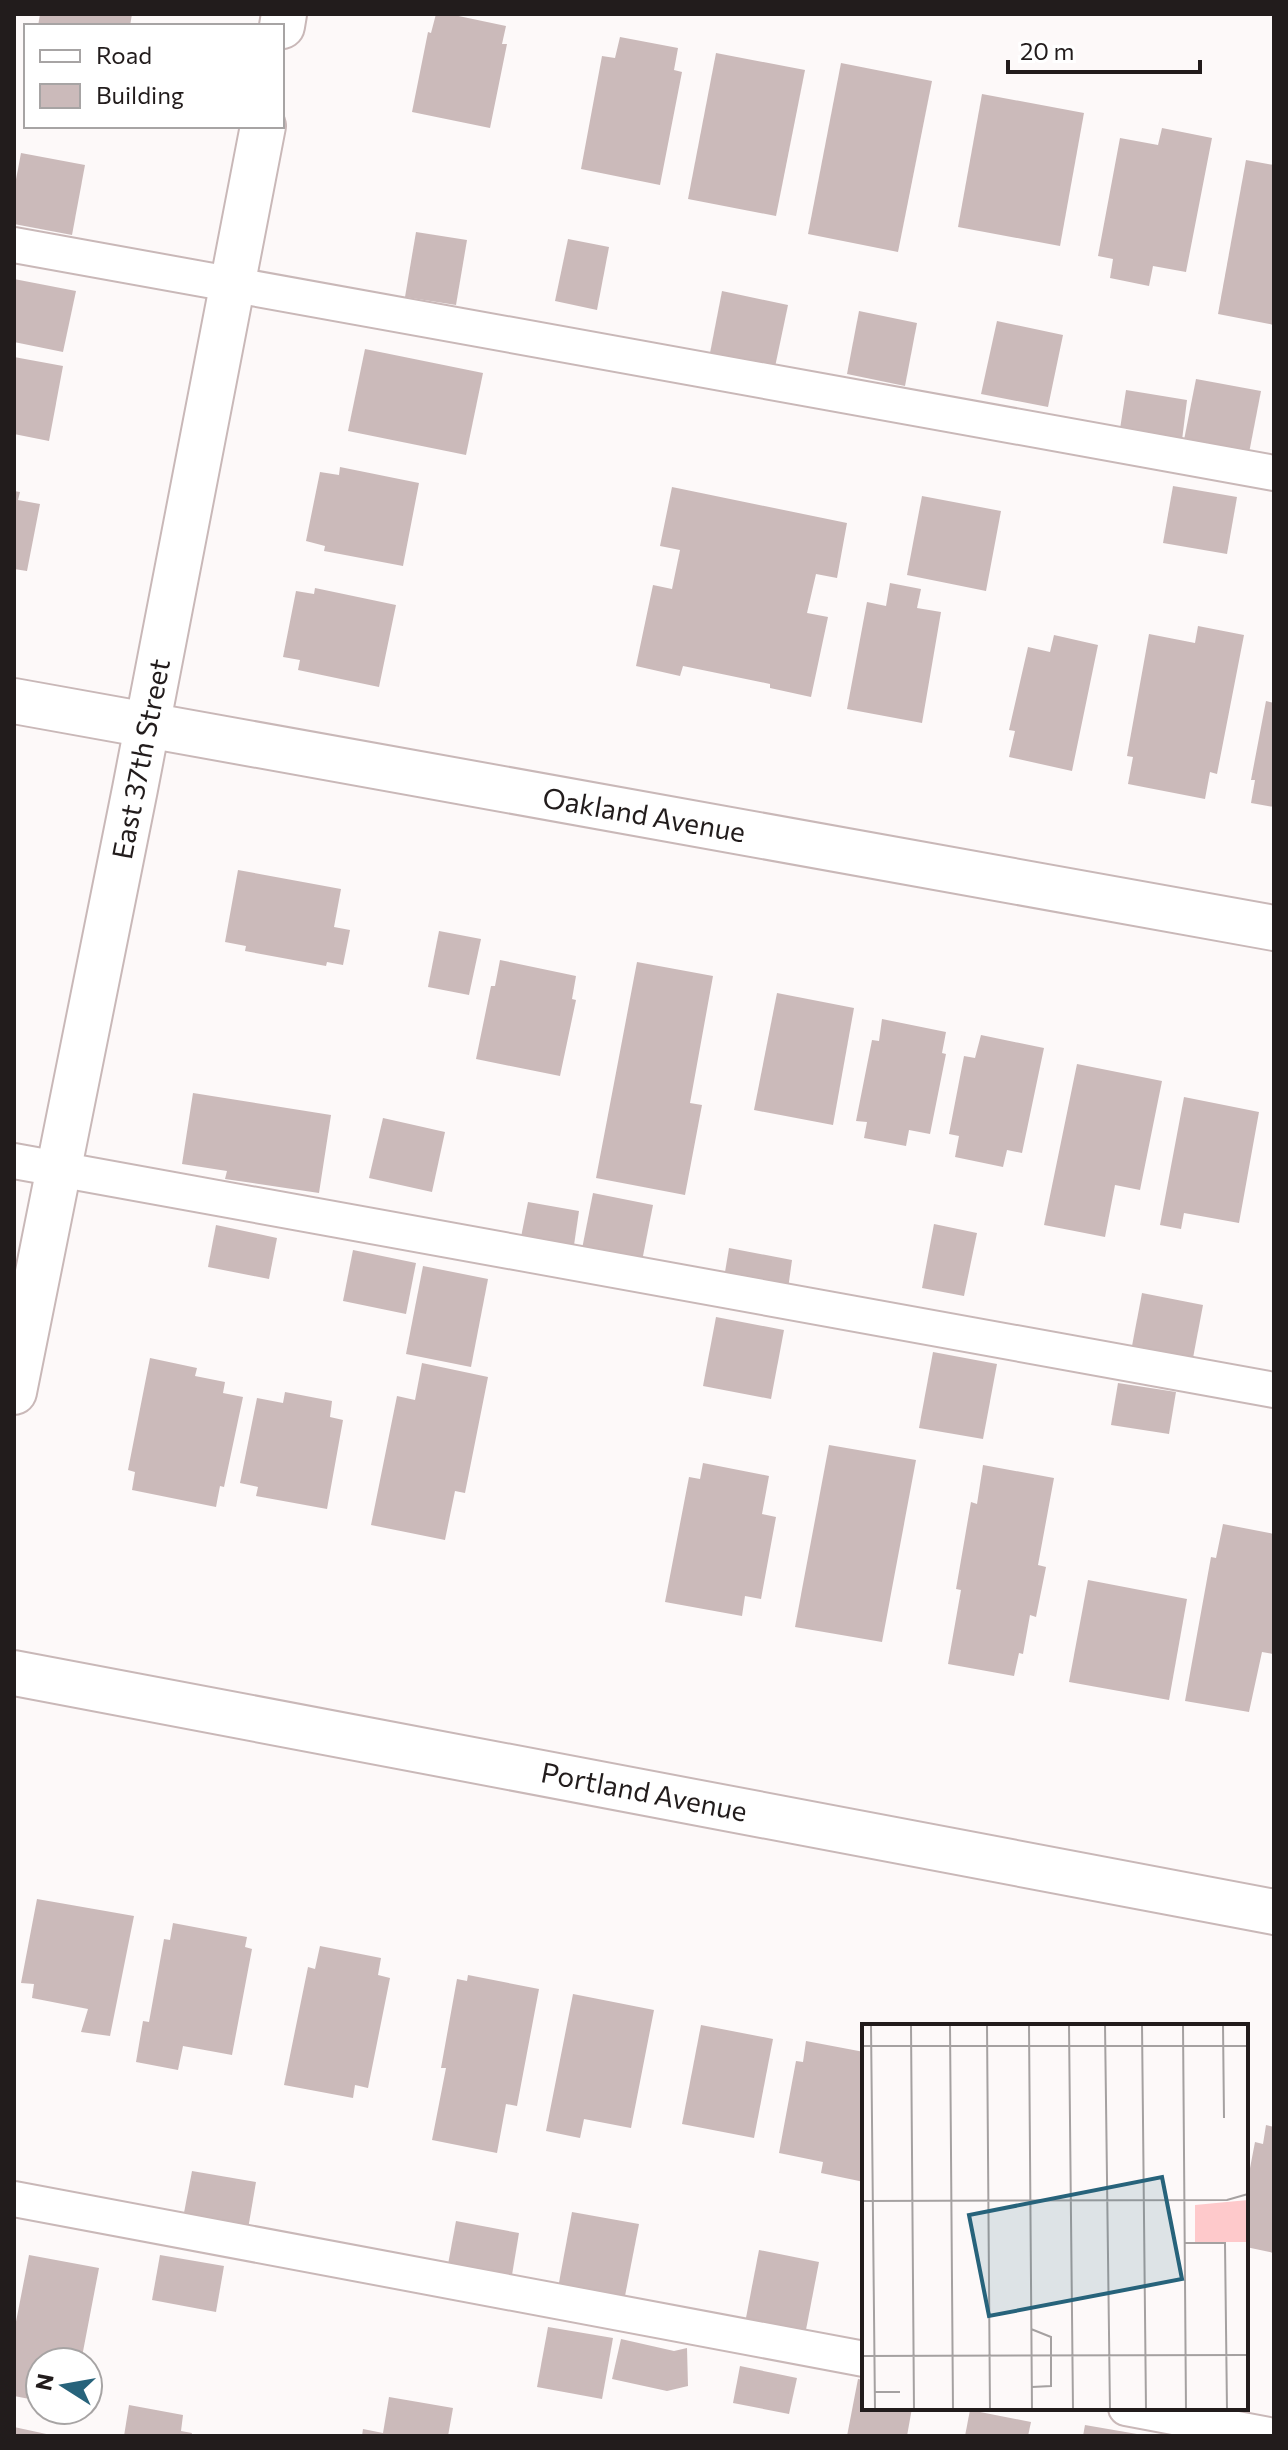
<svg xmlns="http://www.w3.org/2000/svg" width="1288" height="2450" viewBox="0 0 1288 2450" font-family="Commissioner,sans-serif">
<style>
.building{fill:#cbbaba}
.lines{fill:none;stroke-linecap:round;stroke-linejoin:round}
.service-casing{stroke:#c9b8b8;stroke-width:38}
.minor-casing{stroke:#c9b8b8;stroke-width:48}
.tertiary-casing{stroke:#c9b8b8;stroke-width:48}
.service{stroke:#fff;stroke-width:34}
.minor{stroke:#fff;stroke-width:44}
.tertiary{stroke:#fff;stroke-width:44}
.labels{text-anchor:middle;stroke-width:6;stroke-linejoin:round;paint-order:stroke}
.street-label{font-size:28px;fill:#221c1c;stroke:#fff}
.inset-road{fill:none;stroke:#a5a1a1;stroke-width:2}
.view{fill:#27637b;fill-opacity:0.15;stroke:#27637b;stroke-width:4}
.inset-edge{fill:none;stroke:#221c1c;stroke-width:4}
</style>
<rect width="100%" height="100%" fill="#fdf9f9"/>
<g class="building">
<polygon points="40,14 132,14 130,26 38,26"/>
<polygon points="436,14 449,14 506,26 502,44 507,44 490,128 412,112 428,32 431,33"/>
<polygon points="620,37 678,48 674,70 682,72 660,185 581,169 602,56 615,58"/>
<polygon points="716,53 805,70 776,216 688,199"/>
<polygon points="841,63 932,81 898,252 808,234"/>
<polygon points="982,94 1084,113 1060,246 958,227"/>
<polygon points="1162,128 1212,138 1186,272 1153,266 1149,286 1110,278 1113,259 1098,256 1120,138 1158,145"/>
<polygon points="21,153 85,165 72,235 14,224 14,190"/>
<polygon points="1246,160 1274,165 1274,325 1218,314"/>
<polygon points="416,232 467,240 456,305 405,297"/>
<polygon points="568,239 609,247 597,310 555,301"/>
<polygon points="14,279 76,291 63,352 14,342"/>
<polygon points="722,291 788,305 775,367 710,353"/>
<polygon points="859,311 917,323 905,386 847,374"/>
<polygon points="997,321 1063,335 1048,407 981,394"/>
<polygon points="365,349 483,373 466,455 348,431"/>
<polygon points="14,357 63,366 49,441 14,434"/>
<polygon points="1196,379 1261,391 1249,453 1184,440"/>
<polygon points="1126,390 1187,400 1182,440 1120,429"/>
<polygon points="340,467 419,483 403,566 324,551 325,546 306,541 320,472 339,475"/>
<polygon points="1173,486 1237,497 1227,554 1163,543"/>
<polygon points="672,487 847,523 837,578 816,574 807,613 828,617 811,697 770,688 770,684 683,666 680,676 636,666 653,585 672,589 680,550 660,546"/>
<polygon points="14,491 20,492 18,500 40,504 27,571 14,569"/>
<polygon points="922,496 1001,511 986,591 907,575"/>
<polygon points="890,583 921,589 917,608 941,612 922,723 847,709 867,602 886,606"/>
<polygon points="315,588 396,605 379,687 298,670 300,660 283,657 296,591 314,594"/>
<polygon points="1198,626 1244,635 1217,774 1210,772 1205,799 1128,784 1133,757 1127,756 1149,634 1195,643"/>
<polygon points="1054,635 1098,645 1072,771 1009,757 1015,731 1009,730 1028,647 1050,652"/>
<polygon points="1266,701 1274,703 1274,807 1251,803 1255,780 1251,780"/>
<polygon points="238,870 341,889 334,927 350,930 343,965 327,962 326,966 245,951 246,946 225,942"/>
<polygon points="439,931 481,939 469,995 428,987"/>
<polygon points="500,960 576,976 572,999 576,1000 560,1076 476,1059 491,986 495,986"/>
<polygon points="637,962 713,976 690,1103 702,1105 685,1195 596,1178"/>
<polygon points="777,993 854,1008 833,1125 754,1110"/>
<polygon points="882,1019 946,1032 942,1053 946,1054 930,1134 909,1130 906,1146 864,1138 867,1122 856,1121 872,1040 879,1041"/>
<polygon points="981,1035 1044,1048 1022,1153 1007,1150 1003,1167 955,1157 959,1136 949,1134 964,1056 975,1058"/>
<polygon points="1077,1064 1162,1081 1140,1190 1115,1185 1105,1237 1044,1225"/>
<polygon points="193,1093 331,1115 319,1193 225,1179 227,1171 182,1164"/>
<polygon points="1184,1097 1259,1112 1239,1223 1184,1213 1181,1229 1160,1225"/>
<polygon points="383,1118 445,1132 432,1192 369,1178"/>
<polygon points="593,1193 653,1205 641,1266 581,1254"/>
<polygon points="528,1202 579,1211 573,1252 520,1242"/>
<polygon points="934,1224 977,1233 964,1296 922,1288"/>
<polygon points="216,1225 277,1238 269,1279 208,1267"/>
<polygon points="729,1248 792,1260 787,1296 723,1284"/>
<polygon points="353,1250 416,1263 406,1314 343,1301"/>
<polygon points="423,1266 488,1279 471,1367 406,1354"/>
<polygon points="1142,1293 1203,1305 1193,1358 1132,1346"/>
<polygon points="716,1317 784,1330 771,1399 703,1386"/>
<polygon points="933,1352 997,1364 983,1439 919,1428"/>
<polygon points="150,1358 197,1368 195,1376 225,1382 223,1393 243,1397 224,1487 220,1486 216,1507 132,1490 135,1472 128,1470"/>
<polygon points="422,1363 488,1377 465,1493 455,1491 445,1540 371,1525 397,1396 415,1400"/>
<polygon points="1118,1383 1176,1392 1169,1434 1111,1425"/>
<polygon points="285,1392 332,1401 330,1417 343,1420 327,1509 256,1496 258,1487 240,1483 257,1398 283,1403"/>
<polygon points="829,1445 916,1460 882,1642 795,1627"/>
<polygon points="703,1463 769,1476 762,1514 776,1517 761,1599 745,1596 742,1616 665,1602 689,1477 700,1479"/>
<polygon points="983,1465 1054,1478 1038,1565 1046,1567 1036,1617 1030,1615 1023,1654 1019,1653 1014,1676 948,1664 961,1590 956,1589 971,1502 977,1504"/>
<polygon points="1223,1524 1274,1534 1274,1646 1273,1654 1262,1652 1249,1712 1185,1701 1211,1557 1216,1558"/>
<polygon points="1088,1580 1187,1599 1169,1700 1069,1682"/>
<polygon points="37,1899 134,1916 110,2036 81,2032 88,2009 32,1998 34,1984 21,1983"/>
<polygon points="173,1923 247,1937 245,1947 252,1949 232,2055 183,2046 178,2070 136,2062 143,2021 149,2022 164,1939 170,1940"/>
<polygon points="320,1946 381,1958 378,1975 390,1978 368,2088 355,2085 353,2098 284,2085 308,1967 315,1969"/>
<polygon points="468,1975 539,1989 517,2106 506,2104 497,2153 432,2140 446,2068 441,2068 457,1979 467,1981"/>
<polygon points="573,1994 654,2010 631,2128 584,2119 580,2138 546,2131"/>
<polygon points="701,2025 773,2039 754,2138 682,2124"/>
<polygon points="806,2041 864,2052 864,2182 821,2173 823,2162 779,2153 796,2061 803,2062"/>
<polygon points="1266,2125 1274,2127 1274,2253 1246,2247 1246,2189 1255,2142 1263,2144"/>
<polygon points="192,2171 256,2182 248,2229 183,2218"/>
<polygon points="572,2212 639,2224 624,2301 558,2288"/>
<polygon points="456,2221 519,2233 511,2281 447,2270"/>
<polygon points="759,2250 819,2262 805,2335 745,2323"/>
<polygon points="29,2255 99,2268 81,2362 40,2362 40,2401 14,2396 14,2332"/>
<polygon points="160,2255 224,2266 216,2312 152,2300"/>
<polygon points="548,2327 613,2338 602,2399 537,2387"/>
<polygon points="621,2339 674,2351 687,2348 688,2386 667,2391 612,2379"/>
<polygon points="740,2366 797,2378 789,2414 733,2403"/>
<polygon points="858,2379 864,2380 864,2408 912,2408 907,2436 847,2436"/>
<polygon points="389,2397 453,2408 448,2436 362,2436 363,2429 383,2433"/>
<polygon points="129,2405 183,2415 181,2431 192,2433 191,2436 124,2436"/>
<polygon points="970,2410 1031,2422 1028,2436 965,2436"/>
<polygon points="1085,2425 1137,2434 1137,2436 1083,2436"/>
<polygon points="14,2427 51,2435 51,2436 14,2436"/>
</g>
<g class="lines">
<defs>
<g id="service">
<polyline points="14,245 1274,473"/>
<polyline points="14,1161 1274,1390"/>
<polyline points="14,2199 864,2359"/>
<polyline points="1126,2408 1274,2436"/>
</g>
<g id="minor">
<polyline points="282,26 284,14"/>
<polyline points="14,701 1274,928"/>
<polyline points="14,1392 135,789 263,126"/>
</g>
<polyline id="tertiary" points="14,1673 1274,1912"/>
</defs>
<use href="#service" class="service-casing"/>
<use href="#minor" class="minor-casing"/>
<use href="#tertiary" class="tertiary-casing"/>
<use href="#service" class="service"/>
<use href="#minor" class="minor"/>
<use href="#tertiary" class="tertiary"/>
</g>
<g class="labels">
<g class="street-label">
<text transform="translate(141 759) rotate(-79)" y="10">East 37th Street</text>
<text transform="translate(644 815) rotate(10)" y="10">Oakland Avenue</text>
<text transform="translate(644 1792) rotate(11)" y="10">Portland Avenue</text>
</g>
</g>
<g transform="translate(862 2024)">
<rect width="386" height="386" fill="#fdf9f9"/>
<path d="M386 176V218H333V181Z" fill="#fec9cb"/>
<path class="inset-road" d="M9 0 13 386M49 0 52 386M88 0 91 386M125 0 128 386M167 0 170 386M207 0 211 386M243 0 248 386M280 0 284 386M321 0 324 386M361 0 362 94M0 22H386M0 177 365 176 386 170M323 219H363L365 386M169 305 189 313V362L170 363M0 332 386 331M13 368H38"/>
<path class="view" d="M300 153 320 255 127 292 107 191Z"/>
<rect width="386" height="386" class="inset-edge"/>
</g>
<rect width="1288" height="2450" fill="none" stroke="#221c1c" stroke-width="32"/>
<rect x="24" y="24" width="260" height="104" fill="#ffffff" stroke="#a7a4a4" stroke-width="2"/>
<rect x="40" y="50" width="40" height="12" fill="#ffffff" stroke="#a7a4a4" stroke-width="2"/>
<text x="96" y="64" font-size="24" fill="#221c1c">Road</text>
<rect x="40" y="84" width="40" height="24" fill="#cbbaba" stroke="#a7a4a4" stroke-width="2"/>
<text x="96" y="104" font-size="24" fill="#221c1c">Building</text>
<g transform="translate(64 2386) rotate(281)"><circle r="38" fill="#ffffff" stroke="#a7a4a4" stroke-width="2"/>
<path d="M0-6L14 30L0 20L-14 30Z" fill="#27637b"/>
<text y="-12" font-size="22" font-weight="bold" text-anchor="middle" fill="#221c1c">N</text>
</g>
<path d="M1008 60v12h192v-12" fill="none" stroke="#221c1c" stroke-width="4"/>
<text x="1020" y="60" font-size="24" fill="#221c1c" stroke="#ffffff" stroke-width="6" paint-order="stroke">20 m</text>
</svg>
